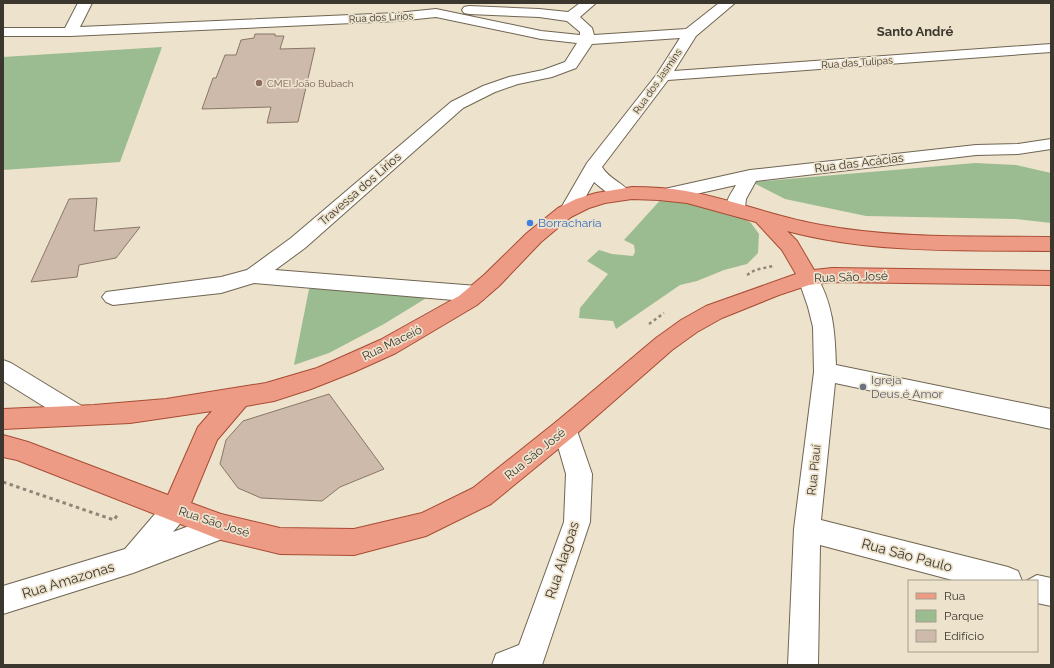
<svg xmlns="http://www.w3.org/2000/svg" width="1054" height="668" viewBox="0 0 1054 668" font-family="Raleway,sans-serif">
<style>
.green{fill:#9bbc90}
.building{fill:#cebaaa;stroke:#887667}
.lines{fill:none;stroke-linecap:round;stroke-linejoin:round}
.minor-casing{stroke:#6f6552;stroke-width:2}
.major-casing{stroke:#a84c33;stroke-width:2}
.path-far1{stroke:#8e8778;stroke-width:2.5;stroke-dasharray:3 3;stroke-linecap:butt}
.path{stroke:#8e8778;stroke-width:3;stroke-dasharray:3.5 3.5;stroke-linecap:butt}
.minor{fill:#fff;fill-rule:evenodd}
.major{fill:#ee9b86;fill-rule:evenodd}
.education-dot{fill:#8d6e63;stroke:#ede2cc;stroke-width:1.5}
.shop-dot{fill:#3f7fe0;stroke:#ede2cc;stroke-width:1.5}
.worship-dot{fill:#6b7280;stroke:#ede2cc;stroke-width:1.5}
.labels{text-anchor:middle;stroke-width:3.5;stroke-linejoin:round;paint-order:stroke}
.far-street-label{font-size:10px;fill:#3c372e;stroke:#ede2cc}
.far-education-label{font-size:10px;fill:#785e54;stroke:#ede2cc;text-anchor:start}
.street-label{font-size:12px;fill:#3c372e;stroke:#ede2cc}
.shop-label{font-size:12px;fill:#366cbe;stroke:#ede2cc;text-anchor:start}
.worship-label{font-size:12px;fill:#5b616d;stroke:#ede2cc;text-anchor:start}
.far-district-label{font-size:13px;font-weight:bold;fill:#3c372e;stroke:#ede2cc}
.near-street-label{font-size:14px;fill:#3c372e;stroke:#ede2cc}
</style>
<rect width="100%" height="100%" fill="#ede2cc"/>
<g class="green">
<polygon points="162,47 120,162 3,170 3,57"/>
<polygon points="975,163 1016,165 1051,173 1051,223 1015,219 866,216 785,199 752,182"/>
<polygon points="665,195 740,216 751,223 759,234 758,253 747,264 724,270 697,281 680,285 616,329 613,321 579,318 580,308 608,274 587,261 599,250 612,254 633,256 635,252 634,245 624,240"/>
<polygon points="400,287 441,289 384,324 329,353 294,365 309,289"/>
</g>
<g class="building">
<polygon points="255,34 275,34 275,36 284,36 280,49 315,48 298,122 267,123 271,107 202,109 213,78 216,78 225,55 236,55 241,40 254,38"/>
<polygon points="97,198 94,231 140,227 116,258 79,265 77,277 31,282 69,199"/>
<polygon points="329,394 384,469 340,487 322,501 261,498 238,488 220,464 226,440 243,421"/>
</g>
<g class="lines">
<defs>
<g id="minor">
<path d="M78 3H92L80 27 397 13 436 9 541 31 580 35V32L567 21 539 17 469 14 464 13 462 10 464 7 469 6 539 9 568 12 580 3H596L580 17 592 28 594 35 686 29 719 3H735L696 36 674 71 1051 44V52L668 80 602 167C609 179 624 183 631 194L629 198C615 202 604 190 594 182L577 212 570 214 563 212 561 208 587 163 657 74 680 38 592 44 576 68 552 77 518 84 495 92 463 108 305 248 275 270 477 286 484 289 488 294 484 299 477 302 254 283 221 293 113 305 106 302 102 297 106 292 221 277 247 270 291 238 451 102 483 86 509 77 543 70 565 62 577 43 541 39 436 17 397 21 70 36H3V28H65Z"/>
<path d="M1051 139V149L1018 154 976 155 756 181 746 199 745 208 743 212 736 214 729 212C723 203 731 194 736 185L669 200 662 198 660 194 662 190 669 188 750 170 976 145 1018 144Z"/>
<path d="M808 271 815 273C833 303 835 331 836 365L1051 409V429L835 383 821 520 1008 567 1018 571 1022 581H956L820 545 818 665H788L794 529 814 372 813 327 808 307 798 278 801 273Z"/>
<polygon points="3,360 11,363 85,408 89,415 85,422 77,425 69,422 3,381"/>
<polygon points="565,419 574,422 592,474 590,522 542,665 492,665 496,654 519,645 564,522 566,474 553,429 556,422"/>
<polygon points="175,498 184,501 188,510 184,519 173,532 221,514 230,518 234,527 230,536 133,573 3,614 3,586 125,549 166,501"/>
<polygon points="1037,575 1051,578 1051,606 1037,603 1037,581 1026,581"/>
</g>
<path id="major" d="M632 187C650 187 668 188 686 191 732 199 775 217 821 225 896 239 975 236 1051 237V251C964 250 872 254 787 231L797 241 814 270 832 268 1051 271V285L832 282 809 285 779 295 722 318 697 332 672 350 574 436 491 504 426 536 354 555 280 554 221 540 17 460 3 457V435L28 442 168 495 198 427 212 411 130 423 3 429V409L94 405 166 399 266 383 317 368 380 340 459 296 484 275 527 233 558 208 576 199 596 193ZM632 199 659 200 687 203 756 222 782 250 796 274 706 306 681 320 656 338 556 422 473 488 422 513 354 529 280 528 221 514 191 503 217 440 246 406 274 401 311 389 354 372 396 353 477 305 499 286 541 242 571 217 589 208 605 203Z"/>
</defs>
<use href="#minor" class="minor-casing"/>
<use href="#major" class="major-casing"/>
<g class="path-far1">
<polyline points="747,275 755,270 773,266"/>
<polyline points="649,324 664,313"/>
</g>
<polyline class="path" points="3,482 114,520 118,514"/>
<use href="#minor" class="minor"/>
<use href="#major" class="major"/>
</g>
<circle class="education-dot" cx="259" cy="83" r="4"/>
<circle class="shop-dot" cx="530" cy="223" r="4"/>
<circle class="worship-dot" cx="863" cy="387" r="4"/>
<g class="labels">
<g class="far-street-label">
<text transform="translate(381 17) rotate(-3)" y="4">Rua dos Lírios</text>
<text transform="translate(857 62) rotate(-4)" y="4">Rua das Tulipas</text>
<text transform="translate(657 81) rotate(-55)" y="4">Rua dos Jasmins</text>
</g>
<g class="far-education-label">
<text x="267" y="87">CMEI João Bubach</text>
</g>
<g class="street-label">
<text transform="translate(859 163) rotate(-7)" y="4">Rua das Acácias</text>
<text transform="translate(360 189) rotate(-41)" y="4">Travessa dos Lírios</text>
<text transform="translate(851 277) rotate(-2)" y="4">Rua São José</text>
<text transform="translate(392 343) rotate(-26)" y="4">Rua Maceió</text>
<text transform="translate(535 454) rotate(-39)" y="4">Rua São José</text>
<text transform="translate(814 470) rotate(-84)" y="4">Rua Piauí</text>
<text transform="translate(214 522) rotate(18)" y="4">Rua São José</text>
</g>
<g class="shop-label">
<text x="538" y="227">Borracharia</text>
</g>
<g class="worship-label">
<text x="871" y="384">Igreja<tspan x="871" dy="14">Deus é Amor</tspan></text>
</g>
<g class="far-district-label">
<text x="915" y="36">Santo André</text>
</g>
<g class="near-street-label">
<text transform="translate(907 555) rotate(15)" y="5">Rua São Paulo</text>
<text transform="translate(562 560) rotate(-72)" y="5">Rua Alagoas</text>
<text transform="translate(68 580) rotate(-17)" y="5">Rua Amazonas</text>
</g>
</g>
<rect width="1054" height="668" fill="none" stroke="#3c372e" stroke-width="8"/>
<rect x="908" y="580" width="130" height="72" fill="#ede2cc" stroke="#a69e8d"/>
<rect x="916" y="593" width="20" height="6" fill="#ee9b86" stroke="#a69e8d"/>
<text x="944" y="600" font-size="12" fill="#3c372e">Rua</text>
<rect x="916" y="610" width="20" height="12" fill="#9bbc90" stroke="#a69e8d"/>
<text x="944" y="620" font-size="12" fill="#3c372e">Parque</text>
<rect x="916" y="630" width="20" height="12" fill="#cebaaa" stroke="#a69e8d"/>
<text x="944" y="640" font-size="12" fill="#3c372e">Edifício</text>
</svg>
